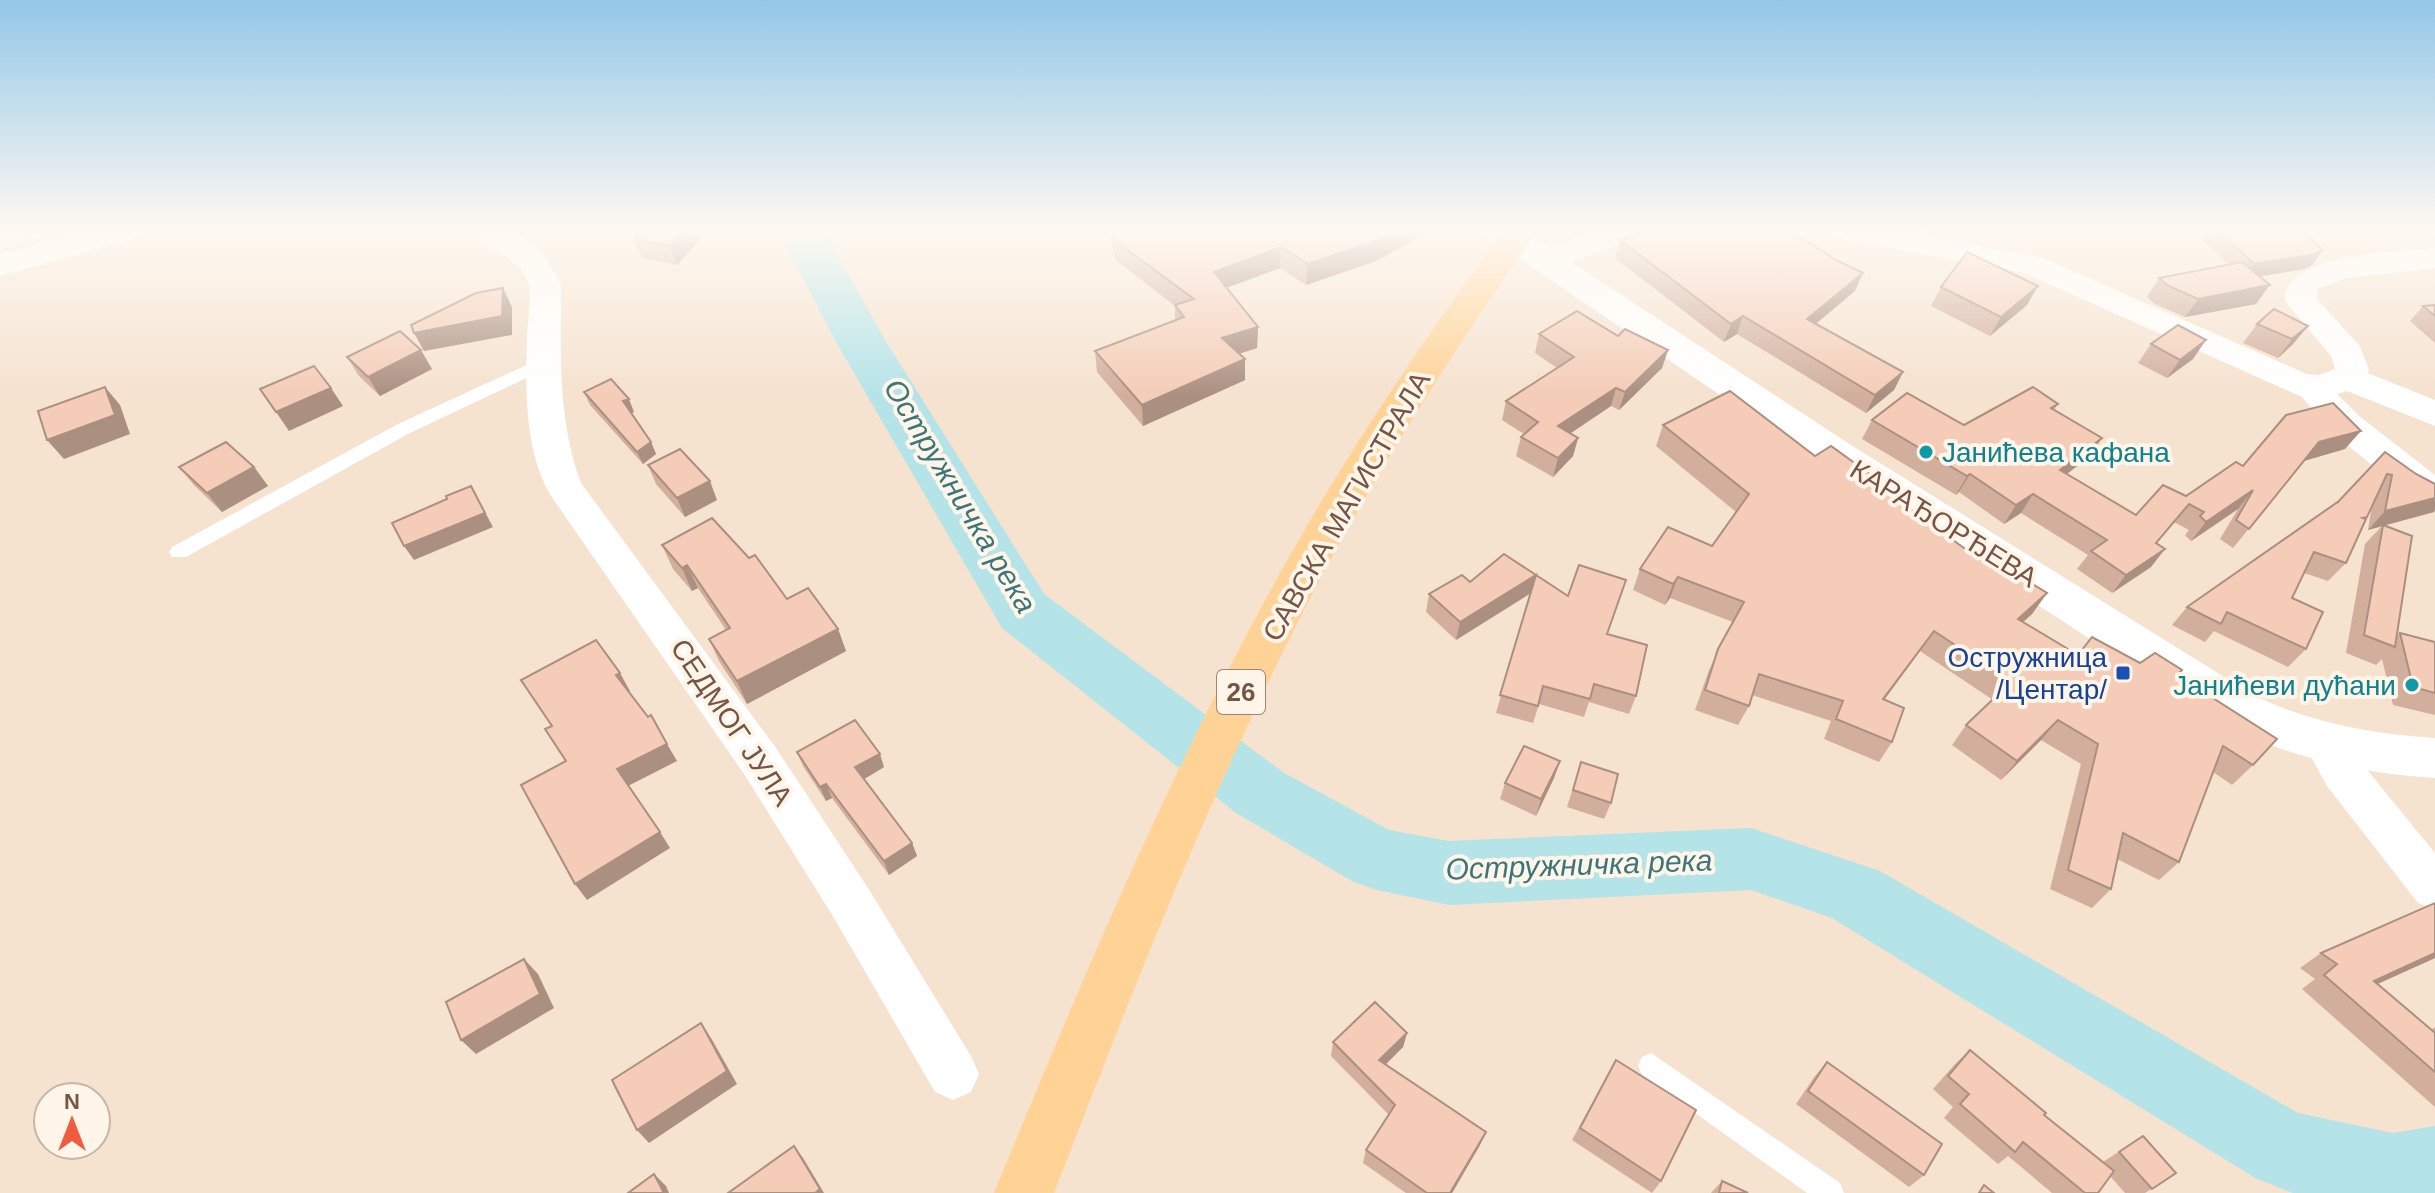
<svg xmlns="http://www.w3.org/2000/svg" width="2435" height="1193" viewBox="0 0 2435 1193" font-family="Arial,sans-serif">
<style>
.residential{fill:#f5e2cf;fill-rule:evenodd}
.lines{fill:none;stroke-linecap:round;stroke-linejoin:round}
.river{fill:#b4e3e8;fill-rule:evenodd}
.service{fill:#fff;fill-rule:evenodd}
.minor{fill:#fff;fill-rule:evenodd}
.tertiary{fill:#fff;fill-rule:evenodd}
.primary{fill:#ffd296;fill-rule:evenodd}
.wall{fill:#d2af9d}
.shaded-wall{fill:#ab8f80}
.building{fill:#f4ccb7;stroke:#ab8f80;stroke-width:2}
.culture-dot{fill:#0f9aa8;stroke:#fff5e8;stroke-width:3}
.transit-dot{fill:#1a4fb4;stroke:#fff5e8;stroke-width:3}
.labels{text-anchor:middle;stroke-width:8;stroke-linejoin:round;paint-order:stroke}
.shield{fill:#fff5e8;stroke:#9f8577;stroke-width:2}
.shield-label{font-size:26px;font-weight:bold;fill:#765546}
.culture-label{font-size:28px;fill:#0d838f;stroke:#fff5e8;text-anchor:start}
.street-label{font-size:28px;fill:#765546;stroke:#fff5e8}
.transit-label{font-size:28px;fill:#164399;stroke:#fff5e8;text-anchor:end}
.water-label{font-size:30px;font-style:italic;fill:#3a767c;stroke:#fff5e8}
</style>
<rect width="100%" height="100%" fill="#fdf1e1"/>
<path class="residential" d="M91 229H2435V1193H0V244ZM48 1097H96V1145H48Z"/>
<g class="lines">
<polygon class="river" points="777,229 823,229 885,340 1044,594 1284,773 1389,830 1449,841 1751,828 1880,871 2298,1113 2393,1133 2435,1126 2435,1193 2293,1193 2257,1179 1832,918 1751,890 1449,905 1377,890 1352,881 1236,813 1002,628 835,340"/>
<g class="service">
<polygon points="544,357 553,363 550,367 410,433 186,557 172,557 169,552 172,547 398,424"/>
<polygon points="1651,1053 1840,1183 1844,1193 1807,1193 1642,1075 1638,1066 1642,1057"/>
</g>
<g class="minor">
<path d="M467 229C479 229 494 226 506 229 530 234 550 263 561 283 561 351 557 418 581 483L776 748 868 888 971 1056 979 1074 971 1092 953 1100 935 1092 834 918 744 774 551 496C523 449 526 387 527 334 528 318 533 293 527 279 514 252 481 249 467 229Z"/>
<polygon points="1601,229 1645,229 1641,236 1556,267 1545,270 1534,267 1529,260 1534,253"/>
<path d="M1821 229H1887L2043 258 2307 374 2319 375 2335 369 2331 356 2285 301C2282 253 2401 252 2435 248V268L2347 278 2317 289V299L2359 345 2369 369 2368 373 2435 400V426L2347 391 2337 394 2358 415 2435 475V508L2422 505 2332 433 2302 397 2024 273 1836 238 1825 236Z"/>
<polygon points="2327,728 2342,733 2359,760 2435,853 2435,909 2418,903 2327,786 2305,746 2312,733"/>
</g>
<g class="tertiary">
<polygon points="93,229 149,229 144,236 0,276 0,254"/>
<path d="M1481 229H1521L1851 445 2250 693C2309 723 2369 733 2435 738V778C2357 773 2286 757 2216 721L1823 465 1486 236Z"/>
</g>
<path class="primary" d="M1504 229H1538C1467 332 1398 436 1338 546 1225 753 1139 974 1054 1193H994C1086 970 1180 746 1301 536 1362 430 1432 329 1504 229Z"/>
</g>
<g class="wall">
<polygon points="1110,229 1433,229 1376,261 1306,285 1280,268 1227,288 1258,327 1257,348 1239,354 1245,380 1143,426 1097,372 1095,351 1175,320 1175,306 1116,260 1110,240"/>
<polygon points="1904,229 1925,229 1923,233"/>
<polygon points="2207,229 2301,229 2312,265 2304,269 2259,276 2256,304 2185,317 2155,304 2147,297 2159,278 2229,265 2201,238"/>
<polygon points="701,238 677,265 642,258 634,239"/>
<polygon points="1620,240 1855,291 1815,324 1903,372 1894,390 1866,413 1737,334 1724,342 1615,258"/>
<polygon points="1941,287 2027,305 1990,336 1931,306"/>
<polygon points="2435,305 2435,343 2410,321 2423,306"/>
<polygon points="2257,324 2308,326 2293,344 2278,358 2243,343"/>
<polygon points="1539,334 1618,336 1668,350 1662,368 1619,410 1611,406 1571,433 1578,438 1573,456 1553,477 1516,456 1521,437 1524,434 1502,420 1506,401 1557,368 1535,353"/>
<polygon points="2151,344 2193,359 2167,378 2138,363"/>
<polygon points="347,357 432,369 380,396 359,376"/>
<polygon points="584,392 634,412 631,413 651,442 656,454 643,464 590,405"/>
<polygon points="2058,404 2054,410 2089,457 2067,474 2136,515 2186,496 2243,466 2345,449 2305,460 2233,548 2220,539 2238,509 2191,541 2185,535 2189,530 2174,522 2156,543 2151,567 2112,593 2077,569 2088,555 2021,513 2004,524 1959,492 1956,495 1862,439 1872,420 1964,425"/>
<polygon points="1663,425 1815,456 1874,477 1872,481 1993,569 2047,593 2032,614 2023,622 2078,655 2182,670 2178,675 2253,765 2232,785 2213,772 2179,862 2159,880 2117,859 2111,889 2092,908 2050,889 2081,764 2041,740 2001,780 1952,745 1966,725 1993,700 1920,651 1884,700 1892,742 1879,762 1824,739 1831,721 1752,695 1749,706 1738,725 1695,710 1709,670 1733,622 1670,598 1665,605 1633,590 1640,569 1712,546 1736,512 1656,446"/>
<polygon points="2385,452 2416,474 2435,484 2435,510 2434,512 2384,525 2396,636 2400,633 2435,642 2435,715 2393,705 2382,659 2376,665 2346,653 2365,544 2382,526 2368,530 2372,504 2346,563 2328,581 2304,573 2292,598 2306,649 2288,667 2214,631 2205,642 2172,625 2187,607 2337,503"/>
<polygon points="648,465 717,500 685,517 656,484"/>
<polygon points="179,467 254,467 268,486 222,512 194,485"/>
<polygon points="662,545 787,599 838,629 846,651 747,704 719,661 709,639 726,630 698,588 692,591 673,569"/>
<polygon points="1504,554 1607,634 1636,696 1629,714 1589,702 1584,717 1539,704 1533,723 1496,713 1530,593 1456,640 1426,612 1429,594 1470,582"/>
<polygon points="797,752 884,767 864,779 912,843 917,856 889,875 832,798 826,801 803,766"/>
<polygon points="1560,761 1554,778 1536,816 1500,799 1505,783"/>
<polygon points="1581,762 1611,803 1604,819 1567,807"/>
<polygon points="2435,903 2435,958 2377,984 2431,1030 2435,1027 2435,1107 2302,989 2315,979 2300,968 2321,953"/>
<polygon points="1407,1033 1403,1047 1385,1065 1486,1132 1480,1145 1452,1193 1406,1193 1363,1163 1366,1150 1389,1115 1331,1056 1333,1042"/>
<polygon points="1970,1050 2044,1115 2103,1162 2143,1136 2176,1173 2145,1193 2125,1193 2110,1176 2098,1193 2052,1193 2008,1156 1998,1164 1944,1118 1953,1107 1933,1089 1955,1064"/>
<polygon points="1827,1062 1924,1175 1909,1187 1796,1104 1815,1076"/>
<polygon points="1608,1074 1661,1181 1652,1193 1572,1140"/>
<polygon points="1722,1181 1748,1193 1711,1193"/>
</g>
<g class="shaded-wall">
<polygon points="686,229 698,229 701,238 677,265 670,246"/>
<polygon points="1398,229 1433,229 1376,261 1306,285 1308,264"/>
<polygon points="1281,247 1280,268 1214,292 1214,272"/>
<polygon points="2323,250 2312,265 2304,269 2244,279 2254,264"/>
<polygon points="1863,273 1855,291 1800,337 1807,319"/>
<polygon points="2270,285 2256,304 2185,317 2198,299"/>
<polygon points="2038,286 2027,305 1990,336 2001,317"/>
<polygon points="503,288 512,307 512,335 424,351 414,333"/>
<polygon points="1743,316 1737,334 1724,342 1731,324"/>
<polygon points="2308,326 2293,344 2278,358 2292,339"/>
<polygon points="1258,327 1257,348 1222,359 1222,338"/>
<polygon points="2206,340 2193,359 2167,378 2180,360"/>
<polygon points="421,350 432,369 380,396 368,377"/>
<polygon points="1668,350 1662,368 1619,410 1625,392"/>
<polygon points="1245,359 1245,380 1143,426 1142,405"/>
<polygon points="1903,372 1894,390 1866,413 1875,395"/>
<polygon points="105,387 120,405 130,434 64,459 47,440"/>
<polygon points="331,388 343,406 289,431 276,412"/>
<polygon points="1616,388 1611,406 1553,445 1558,426"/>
<polygon points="629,399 634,412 629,414 623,401"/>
<polygon points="2361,431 2345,449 2304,461 2319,442"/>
<polygon points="1578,438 1573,456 1553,477 1558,458"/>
<polygon points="2102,438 2089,457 2048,488 2060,470"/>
<polygon points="651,442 656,454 643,464 637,452"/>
<polygon points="254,467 268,486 222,512 207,493"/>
<polygon points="1970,474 1959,492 1956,495 1967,476"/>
<polygon points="710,481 717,500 685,517 677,498"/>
<polygon points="471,486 493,527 414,560 404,546"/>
<polygon points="2253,490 2238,509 2191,541 2206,522"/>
<polygon points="2033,494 2021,513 2004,524 2016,505"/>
<polygon points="2435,498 2435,510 2434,512 2368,530 2385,511"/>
<polygon points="2165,549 2151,567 2112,593 2126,575"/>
<polygon points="687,565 698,588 692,591 682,568"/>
<polygon points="1536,575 1531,593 1456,640 1460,622"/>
<polygon points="1678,577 1670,598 1665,605 1673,584"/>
<polygon points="2047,593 2032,614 2003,640 2018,619"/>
<polygon points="838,629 846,651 747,704 737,681"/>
<polygon points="1934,631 1920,651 1870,719 1883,699"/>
<polygon points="620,673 630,691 626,693 616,675"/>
<polygon points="2058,720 2041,740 2001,780 2017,761"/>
<polygon points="667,744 677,761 628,786 617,769"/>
<polygon points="880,754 884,767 861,781 855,767"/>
<polygon points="1560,761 1554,778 1536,816 1541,799"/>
<polygon points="826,784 832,798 826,801 820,787"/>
<polygon points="660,832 670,848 587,900 575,884"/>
<polygon points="912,843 917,856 889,875 884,861"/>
<polygon points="2435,953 2435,958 2351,996 2374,981"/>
<polygon points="524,959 538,974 554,1008 476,1054 461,1040"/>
<polygon points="701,1023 711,1038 737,1084 649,1143 637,1130"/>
<polygon points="1407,1033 1403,1047 1376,1074 1379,1060"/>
<polygon points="1486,1132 1480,1145 1452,1193 1450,1193"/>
<polygon points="794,1146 803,1158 824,1193 815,1193"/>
<polygon points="654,1174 666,1186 669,1193 664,1193"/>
</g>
<g class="building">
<polygon points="644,229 686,229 670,246 634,239"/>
<polygon points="1112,229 1398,229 1378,240 1308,264 1281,247 1214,272 1258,327 1222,338 1245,359 1142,405 1095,351 1184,317 1175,305 1194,299 1114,240"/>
<polygon points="1648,229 1788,229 1836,260 1863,273 1807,319 1903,372 1875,395 1743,316 1731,324 1620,240"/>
<polygon points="2217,229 2301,229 2323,250 2315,254 2254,264"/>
<polygon points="1967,252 2038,286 2001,317 1941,287"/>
<polygon points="2242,262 2270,285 2198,299 2167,285 2159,278"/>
<polygon points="503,288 502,316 414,333 411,325 476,293"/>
<polygon points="2435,305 2435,316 2423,306"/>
<polygon points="2274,309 2308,326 2292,339 2257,324"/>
<polygon points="1577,311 1618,336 1625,329 1668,350 1625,392 1616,388 1558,426 1578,438 1558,458 1521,437 1538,422 1506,401 1574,357 1539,334"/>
<polygon points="2178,325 2206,340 2180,360 2151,344"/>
<polygon points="400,331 421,350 368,377 347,357"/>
<polygon points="314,366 331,388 276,412 260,389"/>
<polygon points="611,379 629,399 623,401 651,442 637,452 584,392"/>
<polygon points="105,387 115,415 47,440 38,411"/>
<polygon points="2033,387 2058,404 2051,408 2102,438 2060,470 2136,515 2163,485 2186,496 2236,462 2243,466 2286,415 2333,403 2361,431 2319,442 2249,529 2236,520 2253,490 2206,522 2200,516 2204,512 2189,504 2156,543 2165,549 2126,575 2091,551 2107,540 2033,494 2016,505 1970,474 1967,476 1872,420 1907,393 1964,425"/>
<polygon points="1730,391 1815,456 1831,446 1874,477 1870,480 1993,569 1999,563 2047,593 2018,619 2078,655 2092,637 2140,663 2155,653 2182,670 2177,675 2277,739 2253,765 2223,746 2179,862 2123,833 2111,889 2068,870 2098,744 2058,720 2017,761 1966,725 2011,682 1934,631 1883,699 1904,708 1892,742 1836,719 1843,701 1759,674 1749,706 1705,690 1718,649 1744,602 1678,577 1673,584 1640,569 1668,527 1712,546 1749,494 1663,425"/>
<polygon points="226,442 254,467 207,493 179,467"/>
<polygon points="680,449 710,481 677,498 648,465"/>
<polygon points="2385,452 2416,474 2435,484 2435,498 2385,511 2392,475 2387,474 2367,517 2363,518 2366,519 2346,563 2314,552 2292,598 2323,612 2306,649 2227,612 2221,624 2187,607 2339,501 2337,503"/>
<polygon points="471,486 485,513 404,546 392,523 447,499 446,496"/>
<polygon points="712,518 749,558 755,555 787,599 808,588 838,629 737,681 709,639 730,628 687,565 682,568 662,545"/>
<polygon points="2383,525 2412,536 2395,647 2364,635"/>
<polygon points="1504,554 1568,596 1579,565 1626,580 1607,634 1647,645 1636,696 1594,684 1590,699 1543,686 1538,706 1500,695 1536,575 1460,622 1429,594 1462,575 1470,582"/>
<polygon points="2400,633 2435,642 2435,693 2413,687"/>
<polygon points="596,640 620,673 616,675 648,717 651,715 667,744 617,769 660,832 575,884 521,785 566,761 545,729 552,726 521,680"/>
<polygon points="855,720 880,754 855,767 912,843 884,861 826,784 820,787 797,752"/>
<polygon points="1524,746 1560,761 1541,799 1505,783"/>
<polygon points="1581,762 1618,774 1611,803 1573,790"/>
<polygon points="2435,903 2435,953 2374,981 2434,1032 2435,1032 2435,1072 2324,975 2337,964 2321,953"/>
<polygon points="524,959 540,994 461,1040 446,1002"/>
<polygon points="1375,1002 1407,1033 1379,1060 1486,1132 1450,1193 1427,1193 1366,1150 1395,1105 1333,1042"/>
<polygon points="701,1023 727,1071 637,1130 612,1080"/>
<polygon points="1970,1050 2046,1113 2044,1115 2114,1171 2098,1193 2085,1193 2023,1142 2015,1152 1960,1104 1969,1094 1948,1076"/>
<polygon points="1616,1060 1696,1110 1661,1181 1580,1128"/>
<polygon points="1827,1062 1942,1144 1924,1175 1808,1091"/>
<polygon points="2143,1136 2176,1173 2152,1189 2119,1152"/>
<polygon points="794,1146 820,1189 815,1193 728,1193"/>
<polygon points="654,1174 664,1193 628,1193"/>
<polygon points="1722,1181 1748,1193 1719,1193"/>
<polygon points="1984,1185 1994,1193 1979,1193"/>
</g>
<linearGradient id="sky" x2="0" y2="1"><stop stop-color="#93c7e8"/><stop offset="0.58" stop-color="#fef9f2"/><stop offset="1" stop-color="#fef9f2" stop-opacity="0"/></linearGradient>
<rect width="2435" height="396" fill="url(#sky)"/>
<g class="culture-dot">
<circle cx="1926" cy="452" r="8"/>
<circle cx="2412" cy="685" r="8"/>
</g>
<rect class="transit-dot" x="2115" y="665" width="16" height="16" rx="4"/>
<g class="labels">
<rect class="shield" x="1217" y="670" width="48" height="44" rx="6"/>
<g class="shield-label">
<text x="1241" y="701">26</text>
</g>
<g class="culture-label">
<text x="1942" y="462">Јанићева кафана</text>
<text x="2396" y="695" text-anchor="end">Јанићеви дућани</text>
</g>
<g class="street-label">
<text transform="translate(1346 506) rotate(-60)" y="10">САВСКА МАГИСТРАЛА</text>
<text transform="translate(1944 523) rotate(32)" y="10">КАРАЂОРЂЕВА</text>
<text transform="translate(732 722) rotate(56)" y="10">СЕДМОГ ЈУЛА</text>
</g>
<g class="transit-label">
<text x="2107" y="667">Остружница<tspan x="2107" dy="32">/Центар/</tspan></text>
</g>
<g class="water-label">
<text transform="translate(960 496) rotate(59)" y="10">Остружничка река</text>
<text transform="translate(1579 865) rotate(-2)" y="10">Остружничка река</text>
</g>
</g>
<g transform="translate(72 1121)"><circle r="38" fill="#fff5e8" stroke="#c8b5a7" stroke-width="2"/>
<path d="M0-6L14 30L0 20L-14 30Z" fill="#ef5c3e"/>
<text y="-12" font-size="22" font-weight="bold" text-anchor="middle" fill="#765546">N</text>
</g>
</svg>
